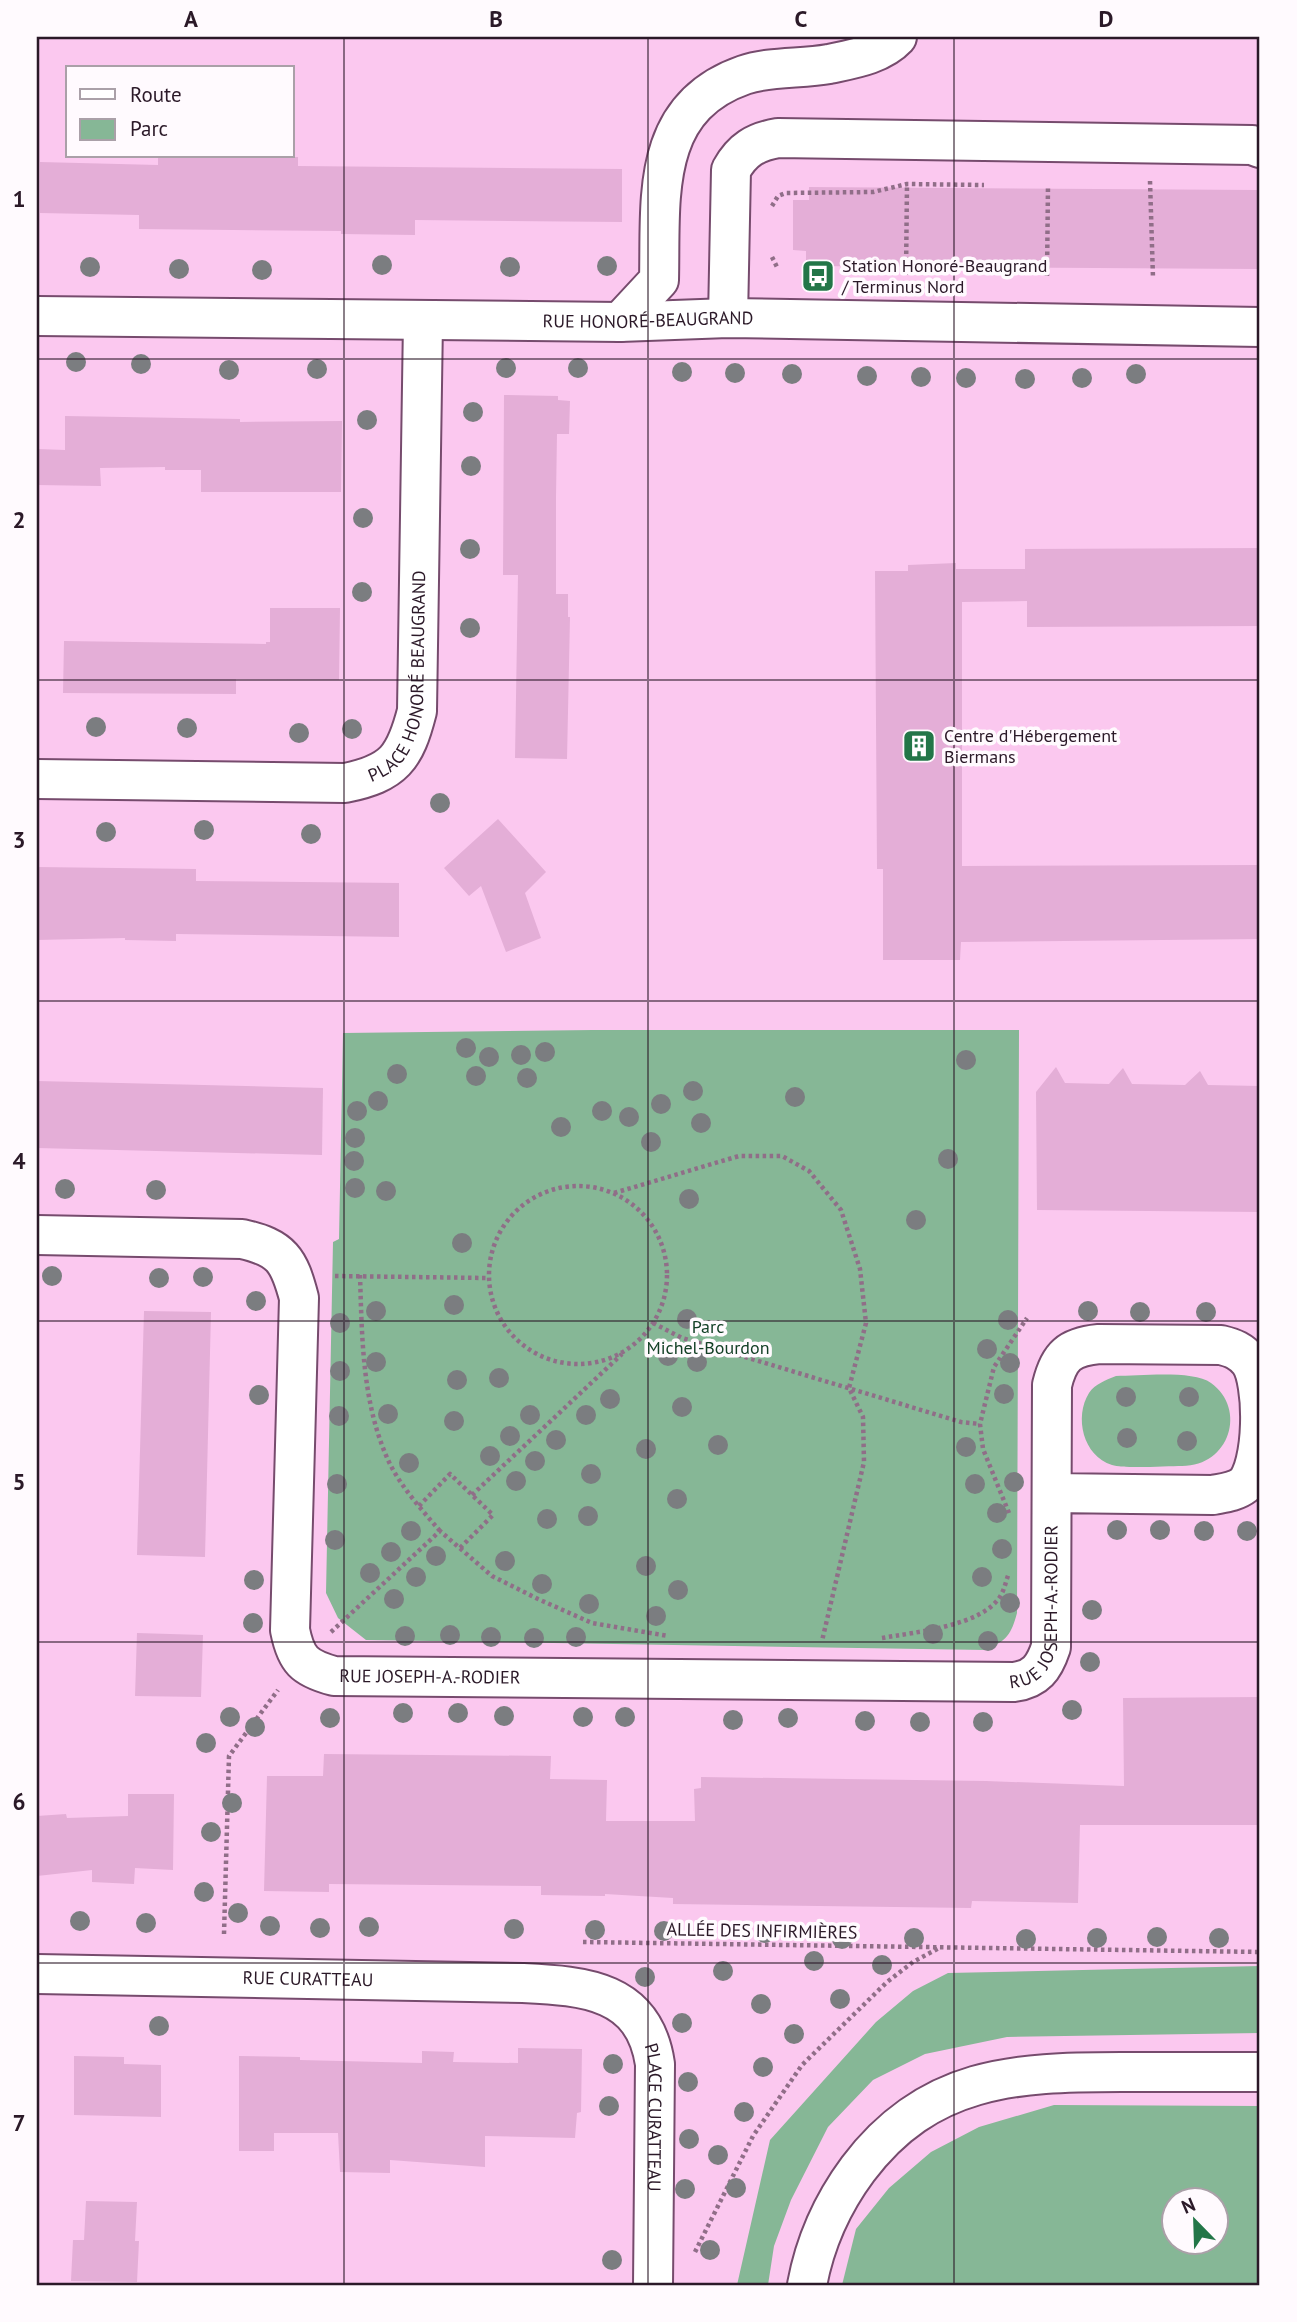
<svg xmlns="http://www.w3.org/2000/svg" width="1297" height="2322" viewBox="0 0 1297 2322" font-family="'PT Sans',sans-serif">
<style>
.green{fill:#86b796;fill-rule:evenodd}
.building{fill:#e4aed7}
.lines{fill:none;stroke-linecap:round;stroke-linejoin:round}
.minor-casing{stroke:#764b6d;stroke-width:42}
.major-casing{stroke:#764b6d;stroke-width:42}
.path{stroke:#906e88;stroke-width:4.5;stroke-dasharray:3.5 3.5;stroke-linecap:butt}
.minor{stroke:#fff;stroke-width:38}
.major{stroke:#fff;stroke-width:38}
.tree{fill:#7b7d80}
.grid{fill:none;stroke:#2b1928;stroke-width:2;stroke-opacity:0.55}
.labels{text-anchor:middle;stroke-width:7;stroke-linejoin:round;paint-order:stroke}
.poi-label{font-size:18px;fill:#2b1928;stroke:#fffafe;text-anchor:start}
.street-label{font-size:18px;fill:#2b1928;stroke:#fffafe}
.park-label{font-size:18px;fill:#134026;stroke:#fffafe}
.neatline{fill:none;stroke:#2b1928;stroke-width:2.5}
.grid-label{font-size:23px;text-anchor:middle;font-weight:bold;fill:#2b1928}
</style>
<rect width="100%" height="100%" fill="#fbc8ef"/>
<g class="green">
<path d="M593 1030H1019L1017 1613C1011 1635 1007 1640 986 1650L366 1640 338 1618 326 1593 333 1242 339 1239 343 1033Z"/>
<path d="M1116 1376C1140 1376 1193 1370 1211 1383 1247 1409 1230 1466 1182 1466 1167 1466 1124 1469 1112 1465 1083 1456 1074 1417 1089 1393 1095 1384 1106 1380 1116 1376Z"/>
<polygon points="1260,1966 1260,2033 1007,2037 925,2054 873,2080 828,2127 791,2200 774,2246 768,2285 737,2285 770,2140 876,2022 913,1991 948,1973"/>
<path d="M1054 2105 1260 2106V2285H842L856 2229 889 2188 931 2152 979 2127ZM1174 2200H1216V2242H1174Z"/>
</g>
<g class="building">
<polygon points="158,156 298,157 298,166 622,169 622,222 415,220 415,235 341,234 341,231 139,229 139,215 40,213 40,162 158,165"/>
<polygon points="809,187 1258,190 1257,269 806,266 806,251 793,250 793,200 809,200"/>
<polygon points="504,395 558,396 558,400 570,401 569,434 557,434 556,497 556,594 568,594 568,617 570,617 567,759 515,758 518,575 503,575"/>
<polygon points="65,416 240,419 240,422 342,421 341,492 201,492 201,470 165,470 165,467 100,468 101,486 37,485 37,449 65,450"/>
<polygon points="1260,548 1260,626 1027,627 1027,601 962,602 962,866 1260,865 1260,939 961,942 960,960 883,960 883,869 877,869 875,571 908,571 908,565 956,563 956,569 1025,569 1025,549"/>
<polygon points="270,608 340,608 339,680 236,679 236,694 63,693 64,641 266,644 266,642 270,642"/>
<polygon points="498,819 546,872 525,893 541,938 506,952 481,886 469,896 444,868"/>
<polygon points="37,867 196,869 196,881 399,883 399,937 176,934 176,941 125,940 125,938 37,940"/>
<polygon points="1056,1067 1065,1083 1109,1084 1123,1068 1132,1084 1185,1085 1200,1071 1208,1085 1260,1086 1260,1212 1037,1210 1036,1092"/>
<polygon points="37,1081 323,1088 322,1155 37,1148"/>
<polygon points="144,1311 211,1312 205,1557 137,1555"/>
<polygon points="137,1633 203,1635 201,1697 135,1696"/>
<polygon points="1260,1697 1260,1825 1080,1825 1078,1903 972,1901 971,1908 673,1904 673,1898 605,1894 605,1896 541,1895 541,1886 329,1884 329,1892 264,1891 267,1776 323,1776 324,1754 551,1756 550,1779 607,1780 606,1821 695,1821 694,1789 701,1788 701,1777 986,1781 1124,1786 1123,1698"/>
<polygon points="128,1794 174,1794 173,1870 135,1868 134,1884 92,1882 92,1870 37,1876 37,1816 66,1814 67,1818 128,1816"/>
<polygon points="518,2048 582,2049 581,2112 577,2113 575,2138 485,2136 485,2167 390,2160 390,2173 340,2172 338,2133 274,2133 274,2151 239,2151 239,2056 300,2057 300,2060 422,2063 422,2051 454,2052 453,2062 518,2063"/>
<polygon points="74,2056 124,2057 124,2064 161,2065 161,2117 74,2115"/>
<polygon points="86,2201 137,2202 135,2241 139,2241 137,2282 71,2281 73,2240 84,2240"/>
</g>
<g class="lines">
<defs>
<g id="minor">
<path id="s1" d="M37 316 620 322 728 318 1260 327"/>
<path d="M728 318 731 170C742 150 755 142 778 138L1252 145 1260 148"/>
<path d="M620 322 659 280C661 199 649 108 744 75 770 66 801 69 829 64 852 59 880 55 897 37"/>
<path id="s2" d="M37 779 345 783C394 773 405 758 417 711L423 321"/>
<path id="s3" d="M37 1235 242 1239C282 1248 289 1260 299 1298L290 1630C296 1660 304 1668 334 1676L1014 1682C1036 1679 1044 1668 1051 1647L1052 1385C1059 1356 1069 1347 1099 1344L1221 1345C1233 1348 1241 1351 1249 1361 1265 1381 1264 1468 1244 1485 1235 1492 1223 1493 1213 1495L1052 1493"/>
<path id="s4" d="M37 1974 523 1983C585 1986 644 1990 655 2064L653 2285"/>
</g>
<path id="major" d="M807 2285C815 2242 832 2204 858 2169 928 2076 1014 2072 1121 2072 1168 2072 1214 2072 1260 2072"/>
</defs>
<use href="#minor" class="minor-casing"/>
<use href="#major" class="major-casing"/>
<g class="path">
<polyline points="1150,181 1153,278"/>
<polyline points="772,206 778,196 786,193 873,192 907,184 984,185"/>
<polyline points="772,257 778,269"/>
<polyline points="906,275 907,184"/>
<polyline points="1047,276 1048,185"/>
<circle cx="578" cy="1275" r="89"/>
<polyline points="614,1193 739,1156 782,1156 809,1171 841,1210 860,1269 866,1323 849,1388 863,1417 864,1462 822,1641"/>
<path d="M360 1275C362 1338 362 1404 389 1462 401 1487 422 1510 440 1531"/>
<polyline points="335,1276 488,1278"/>
<polyline points="653,1323 682,1338 961,1422 980,1424"/>
<polyline points="472,1495 622,1354"/>
<polyline points="419,1506 450,1474 493,1515 460,1548"/>
<polyline points="1009,1513 983,1449 980,1424 994,1367 1027,1318"/>
<polyline points="331,1632 440,1531 492,1576 538,1599 592,1623 668,1636"/>
<path d="M882 1638C915 1632 984 1626 1001 1595 1005 1588 1006 1580 1009 1573"/>
<polyline points="224,1934 229,1756 278,1690"/>
<polyline points="583,1942 1260,1952"/>
<polyline points="695,2252 753,2136 802,2065 887,1982 913,1962 939,1948"/>
</g>
<use href="#minor" class="minor"/>
<use href="#major" class="major"/>
</g>
<g class="tree">
<circle cx="382" cy="265" r="10"/>
<circle cx="607" cy="266" r="10"/>
<circle cx="90" cy="267" r="10"/>
<circle cx="510" cy="267" r="10"/>
<circle cx="179" cy="269" r="10"/>
<circle cx="262" cy="270" r="10"/>
<circle cx="76" cy="362" r="10"/>
<circle cx="141" cy="364" r="10"/>
<circle cx="506" cy="368" r="10"/>
<circle cx="578" cy="368" r="10"/>
<circle cx="317" cy="369" r="10"/>
<circle cx="229" cy="370" r="10"/>
<circle cx="682" cy="372" r="10"/>
<circle cx="735" cy="373" r="10"/>
<circle cx="792" cy="374" r="10"/>
<circle cx="1136" cy="374" r="10"/>
<circle cx="867" cy="376" r="10"/>
<circle cx="921" cy="377" r="10"/>
<circle cx="966" cy="378" r="10"/>
<circle cx="1082" cy="378" r="10"/>
<circle cx="1025" cy="379" r="10"/>
<circle cx="473" cy="412" r="10"/>
<circle cx="367" cy="420" r="10"/>
<circle cx="471" cy="466" r="10"/>
<circle cx="363" cy="518" r="10"/>
<circle cx="470" cy="549" r="10"/>
<circle cx="362" cy="592" r="10"/>
<circle cx="470" cy="628" r="10"/>
<circle cx="96" cy="727" r="10"/>
<circle cx="187" cy="728" r="10"/>
<circle cx="352" cy="729" r="10"/>
<circle cx="299" cy="733" r="10"/>
<circle cx="440" cy="803" r="10"/>
<circle cx="204" cy="830" r="10"/>
<circle cx="106" cy="832" r="10"/>
<circle cx="311" cy="834" r="10"/>
<circle cx="466" cy="1048" r="10"/>
<circle cx="545" cy="1052" r="10"/>
<circle cx="521" cy="1055" r="10"/>
<circle cx="489" cy="1057" r="10"/>
<circle cx="966" cy="1060" r="10"/>
<circle cx="397" cy="1074" r="10"/>
<circle cx="476" cy="1076" r="10"/>
<circle cx="527" cy="1078" r="10"/>
<circle cx="693" cy="1091" r="10"/>
<circle cx="795" cy="1097" r="10"/>
<circle cx="378" cy="1101" r="10"/>
<circle cx="661" cy="1104" r="10"/>
<circle cx="357" cy="1111" r="10"/>
<circle cx="602" cy="1111" r="10"/>
<circle cx="629" cy="1117" r="10"/>
<circle cx="701" cy="1123" r="10"/>
<circle cx="561" cy="1127" r="10"/>
<circle cx="355" cy="1138" r="10"/>
<circle cx="651" cy="1142" r="10"/>
<circle cx="948" cy="1159" r="10"/>
<circle cx="354" cy="1161" r="10"/>
<circle cx="355" cy="1188" r="10"/>
<circle cx="65" cy="1189" r="10"/>
<circle cx="156" cy="1190" r="10"/>
<circle cx="386" cy="1191" r="10"/>
<circle cx="689" cy="1199" r="10"/>
<circle cx="916" cy="1220" r="10"/>
<circle cx="462" cy="1243" r="10"/>
<circle cx="52" cy="1276" r="10"/>
<circle cx="203" cy="1277" r="10"/>
<circle cx="159" cy="1278" r="10"/>
<circle cx="256" cy="1301" r="10"/>
<circle cx="454" cy="1305" r="10"/>
<circle cx="376" cy="1311" r="10"/>
<circle cx="1088" cy="1311" r="10"/>
<circle cx="1140" cy="1312" r="10"/>
<circle cx="1206" cy="1312" r="10"/>
<circle cx="687" cy="1319" r="10"/>
<circle cx="1008" cy="1320" r="10"/>
<circle cx="340" cy="1323" r="10"/>
<circle cx="987" cy="1349" r="10"/>
<circle cx="668" cy="1356" r="10"/>
<circle cx="376" cy="1362" r="10"/>
<circle cx="697" cy="1362" r="10"/>
<circle cx="1010" cy="1363" r="10"/>
<circle cx="340" cy="1371" r="10"/>
<circle cx="499" cy="1378" r="10"/>
<circle cx="457" cy="1380" r="10"/>
<circle cx="1004" cy="1394" r="10"/>
<circle cx="259" cy="1395" r="10"/>
<circle cx="1126" cy="1397" r="10"/>
<circle cx="1189" cy="1397" r="10"/>
<circle cx="610" cy="1399" r="10"/>
<circle cx="682" cy="1407" r="10"/>
<circle cx="388" cy="1414" r="10"/>
<circle cx="530" cy="1415" r="10"/>
<circle cx="586" cy="1415" r="10"/>
<circle cx="339" cy="1416" r="10"/>
<circle cx="454" cy="1421" r="10"/>
<circle cx="510" cy="1436" r="10"/>
<circle cx="1127" cy="1438" r="10"/>
<circle cx="556" cy="1440" r="10"/>
<circle cx="1187" cy="1441" r="10"/>
<circle cx="718" cy="1445" r="10"/>
<circle cx="966" cy="1447" r="10"/>
<circle cx="646" cy="1449" r="10"/>
<circle cx="490" cy="1456" r="10"/>
<circle cx="535" cy="1461" r="10"/>
<circle cx="409" cy="1463" r="10"/>
<circle cx="591" cy="1474" r="10"/>
<circle cx="516" cy="1481" r="10"/>
<circle cx="1014" cy="1482" r="10"/>
<circle cx="337" cy="1484" r="10"/>
<circle cx="975" cy="1484" r="10"/>
<circle cx="677" cy="1499" r="10"/>
<circle cx="997" cy="1513" r="10"/>
<circle cx="588" cy="1516" r="10"/>
<circle cx="547" cy="1519" r="10"/>
<circle cx="1117" cy="1530" r="10"/>
<circle cx="1160" cy="1530" r="10"/>
<circle cx="411" cy="1531" r="10"/>
<circle cx="1204" cy="1531" r="10"/>
<circle cx="1247" cy="1531" r="10"/>
<circle cx="335" cy="1540" r="10"/>
<circle cx="1002" cy="1549" r="10"/>
<circle cx="391" cy="1552" r="10"/>
<circle cx="436" cy="1556" r="10"/>
<circle cx="505" cy="1561" r="10"/>
<circle cx="646" cy="1566" r="10"/>
<circle cx="370" cy="1573" r="10"/>
<circle cx="416" cy="1577" r="10"/>
<circle cx="982" cy="1577" r="10"/>
<circle cx="254" cy="1580" r="10"/>
<circle cx="542" cy="1584" r="10"/>
<circle cx="678" cy="1590" r="10"/>
<circle cx="394" cy="1599" r="10"/>
<circle cx="1010" cy="1603" r="10"/>
<circle cx="589" cy="1604" r="10"/>
<circle cx="1092" cy="1610" r="10"/>
<circle cx="656" cy="1616" r="10"/>
<circle cx="253" cy="1623" r="10"/>
<circle cx="933" cy="1634" r="10"/>
<circle cx="450" cy="1635" r="10"/>
<circle cx="405" cy="1636" r="10"/>
<circle cx="491" cy="1637" r="10"/>
<circle cx="576" cy="1637" r="10"/>
<circle cx="534" cy="1638" r="10"/>
<circle cx="988" cy="1641" r="10"/>
<circle cx="1090" cy="1662" r="10"/>
<circle cx="1072" cy="1710" r="10"/>
<circle cx="403" cy="1713" r="10"/>
<circle cx="458" cy="1713" r="10"/>
<circle cx="504" cy="1716" r="10"/>
<circle cx="230" cy="1717" r="10"/>
<circle cx="583" cy="1717" r="10"/>
<circle cx="625" cy="1717" r="10"/>
<circle cx="330" cy="1718" r="10"/>
<circle cx="788" cy="1718" r="10"/>
<circle cx="733" cy="1720" r="10"/>
<circle cx="865" cy="1721" r="10"/>
<circle cx="920" cy="1722" r="10"/>
<circle cx="983" cy="1722" r="10"/>
<circle cx="255" cy="1727" r="10"/>
<circle cx="206" cy="1743" r="10"/>
<circle cx="232" cy="1803" r="10"/>
<circle cx="211" cy="1832" r="10"/>
<circle cx="204" cy="1892" r="10"/>
<circle cx="238" cy="1913" r="10"/>
<circle cx="80" cy="1921" r="10"/>
<circle cx="146" cy="1923" r="10"/>
<circle cx="270" cy="1926" r="10"/>
<circle cx="369" cy="1927" r="10"/>
<circle cx="320" cy="1928" r="10"/>
<circle cx="514" cy="1929" r="10"/>
<circle cx="595" cy="1930" r="10"/>
<circle cx="664" cy="1931" r="10"/>
<circle cx="765" cy="1933" r="10"/>
<circle cx="1157" cy="1937" r="10"/>
<circle cx="914" cy="1938" r="10"/>
<circle cx="1097" cy="1938" r="10"/>
<circle cx="1219" cy="1938" r="10"/>
<circle cx="842" cy="1939" r="10"/>
<circle cx="1026" cy="1939" r="10"/>
<circle cx="814" cy="1961" r="10"/>
<circle cx="882" cy="1965" r="10"/>
<circle cx="723" cy="1971" r="10"/>
<circle cx="645" cy="1977" r="10"/>
<circle cx="840" cy="1999" r="10"/>
<circle cx="761" cy="2004" r="10"/>
<circle cx="682" cy="2023" r="10"/>
<circle cx="159" cy="2026" r="10"/>
<circle cx="794" cy="2034" r="10"/>
<circle cx="613" cy="2064" r="10"/>
<circle cx="763" cy="2067" r="10"/>
<circle cx="688" cy="2082" r="10"/>
<circle cx="609" cy="2106" r="10"/>
<circle cx="744" cy="2112" r="10"/>
<circle cx="689" cy="2139" r="10"/>
<circle cx="718" cy="2155" r="10"/>
<circle cx="736" cy="2188" r="10"/>
<circle cx="685" cy="2189" r="10"/>
<circle cx="710" cy="2250" r="10"/>
<circle cx="612" cy="2260" r="10"/>
</g>
<path class="grid" d="M344 37V2285M648 37V2285M954 37V2285M37 359H1260M37 680H1260M37 1001H1260M37 1321H1260M37 1642H1260M37 1963H1260"/>
<defs>
<symbol id="bus-square" viewBox="-11 -11 22 22"><rect x="-9" y="-9" width="18" height="18" rx="4" fill="#237648" stroke="#fffafe"/><path d="M-5-6H5V4H4V6H2V4H-2V6H-4V4H-5ZM-3.5-4V0h7V-4ZM-3.5 1.2v1.5H-2V1.2ZM2 1.2v1.5H3.5V1.2Z" fill="#fff"/></symbol>
<symbol id="building-square" viewBox="-11 -11 22 22"><rect x="-9" y="-9" width="18" height="18" rx="4" fill="#237648" stroke="#fffafe"/><path d="M-4-6H4V6H1V3H-1V6H-4ZM-2.5-4.3h1.7v1.8h-1.7ZM.8-4.3h1.7v1.8H.8ZM-2.5-1h1.7V.8h-1.7ZM.8-1h1.7V.8H.8Z" fill="#fff"/></symbol>
</defs>
<g fill-rule="evenodd">
<use href="#bus-square" x="799" y="257" width="38" height="38"/>
<use href="#building-square" x="900" y="727" width="38" height="38"/>
</g>
<g class="labels">
<g class="poi-label">
<text x="842" y="272">Station Honoré-Beaugrand<tspan x="842" dy="21">/ Terminus Nord</tspan></text>
<text x="944" y="742">Centre d'Hébergement<tspan x="944" dy="21">Biermans</tspan></text>
</g>
<g class="street-label">
<text dy="6" stroke="none"><textPath href="#s1" startOffset="611">RUE HONORÉ-BEAUGRAND</textPath></text>
<text dy="6" stroke="none"><textPath href="#s2" startOffset="446">PLACE HONORÉ BEAUGRAND</textPath></text>
<text dy="6" stroke="none"><textPath href="#s3" startOffset="1461">RUE JOSEPH-A.-RODIER</textPath></text>
<text dy="6" stroke="none"><textPath href="#s3" startOffset="791">RUE JOSEPH-A.-RODIER</textPath></text>
<text transform="translate(762 1931) rotate(1)" y="6">ALLÉE DES INFIRMIÈRES</text>
<text dy="6" stroke="none"><textPath href="#s4" startOffset="271">RUE CURATTEAU</textPath></text>
<text dy="6" stroke="none"><textPath href="#s4" startOffset="712">PLACE CURATTEAU</textPath></text>
</g>
<g class="park-label">
<text x="708" y="1333">Parc<tspan x="708" dy="21">Michel-Bourdon</tspan></text>
</g>
</g>
<rect width="1297" height="2322" fill="none" stroke="#fffafe" stroke-width="77"/>
<rect x="66" y="66" width="228" height="91" fill="#fffafe" stroke="#aaa0a8" stroke-width="2"/>
<rect x="80" y="89" width="35" height="10" fill="#ffffff" stroke="#aaa0a8" stroke-width="2"/>
<text x="130" y="102" font-size="21" fill="#2b1928">Route</text>
<rect x="80" y="119" width="35" height="21" fill="#86b796" stroke="#aaa0a8" stroke-width="2"/>
<text x="130" y="136" font-size="21" fill="#2b1928">Parc</text>
<g transform="translate(1195 2221) rotate(337)"><circle r="33" fill="#fffafe" stroke="#aaa0a8" stroke-width="2"/>
<path d="M0-5L12 26L0 18L-12 26Z" fill="#237648"/>
<text y="-10" font-size="19" font-weight="bold" text-anchor="middle" fill="#2b1928">N</text>
</g>
<rect x="38" y="38" width="1220" height="2246" class="neatline"/>
<g class="grid-label">
<text x="191" y="27">A</text>
<text x="496" y="27">B</text>
<text x="801" y="27">C</text>
<text x="1106" y="27">D</text>
<text x="19" y="207">1</text>
<text x="19" y="528">2</text>
<text x="19" y="848">3</text>
<text x="19" y="1169">4</text>
<text x="19" y="1490">5</text>
<text x="19" y="1810">6</text>
<text x="19" y="2131">7</text>
</g>
</svg>
